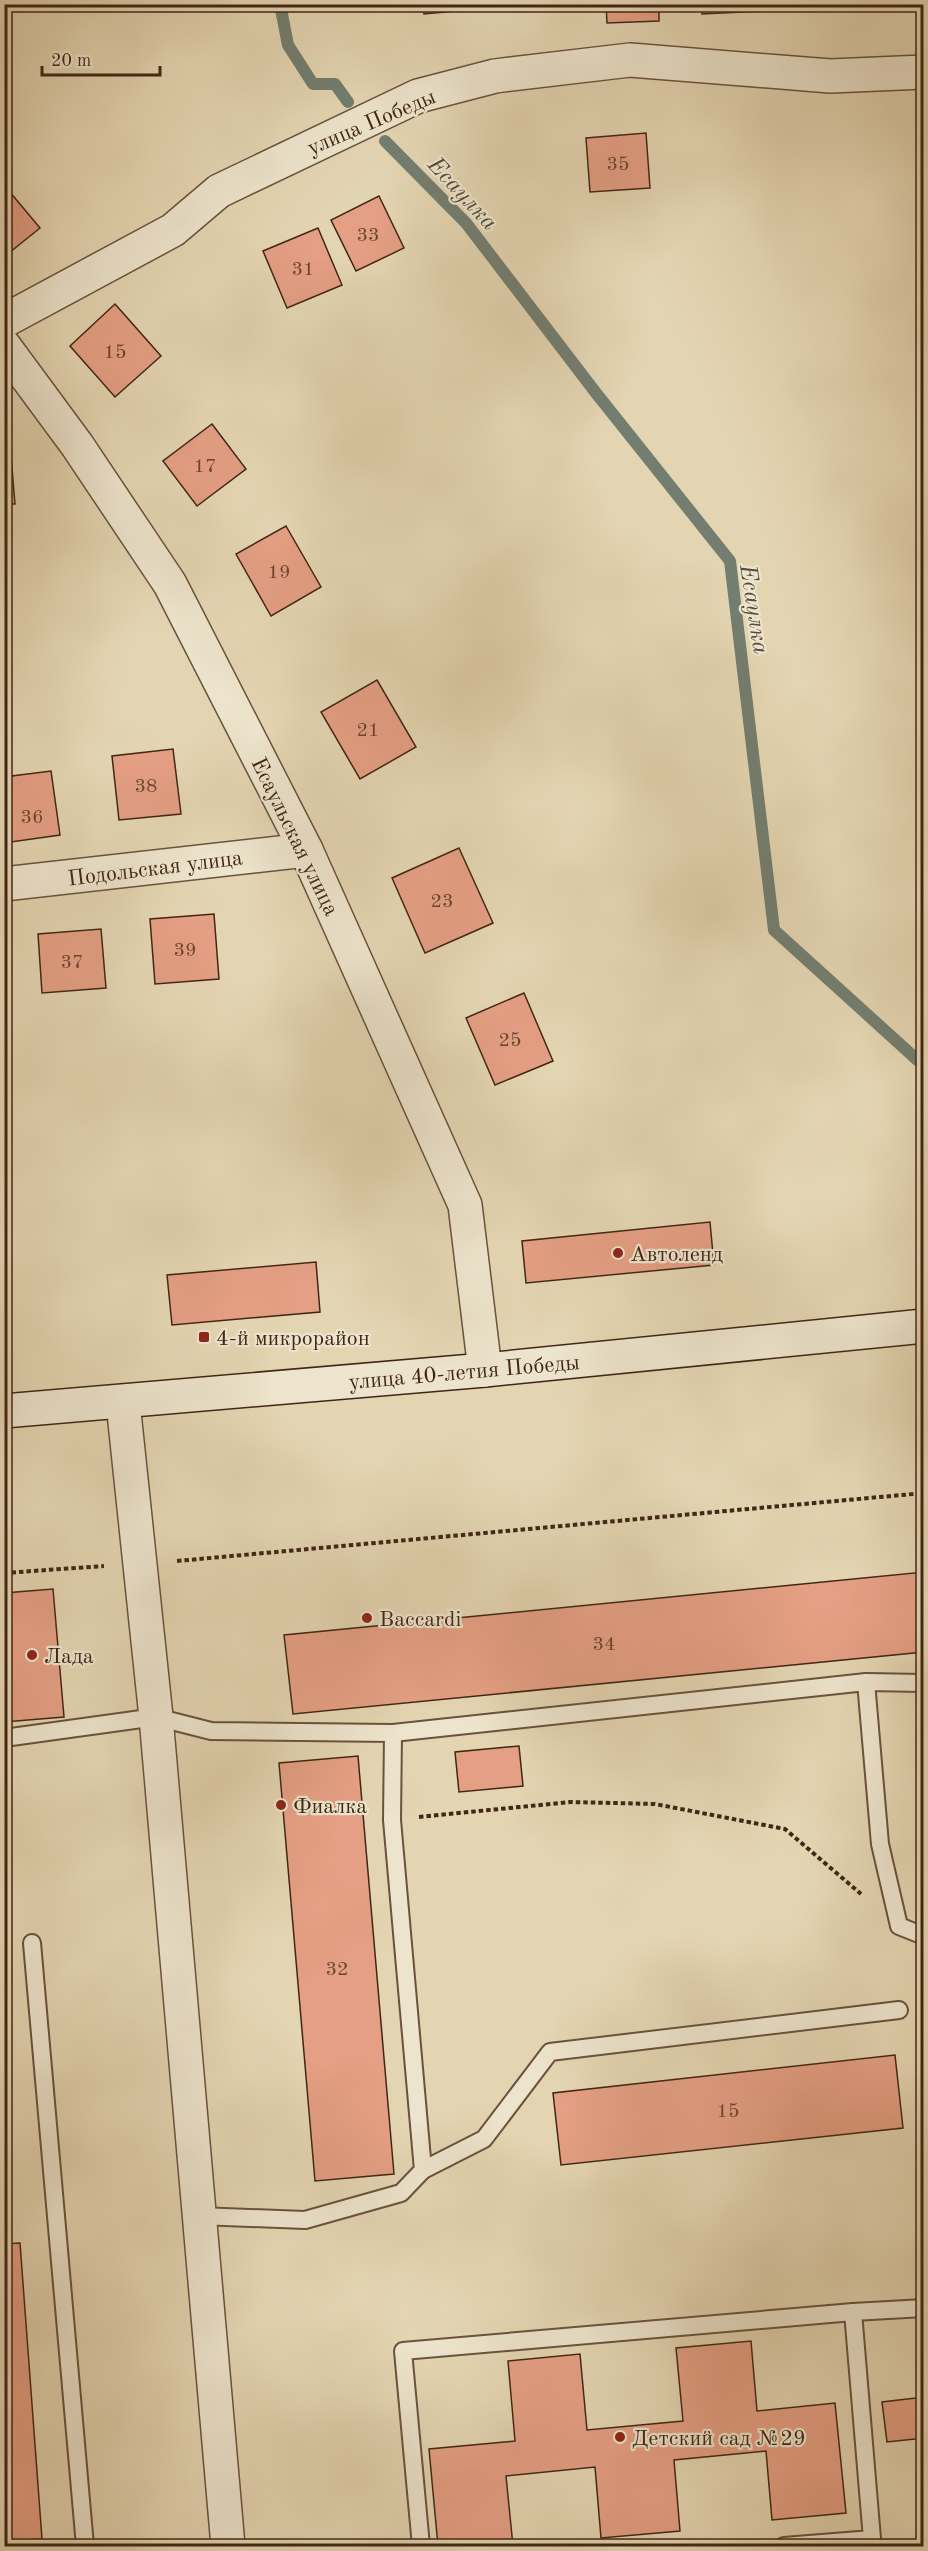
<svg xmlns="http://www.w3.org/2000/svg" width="928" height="2551" viewBox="0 0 928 2551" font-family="'Old Standard TT',serif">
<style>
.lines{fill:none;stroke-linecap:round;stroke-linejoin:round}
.stream{stroke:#737e70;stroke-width:12}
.building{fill:#e59f84;stroke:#412615;stroke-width:1.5}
.service-casing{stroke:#6a523c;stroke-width:20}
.minor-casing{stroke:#6a523c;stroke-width:36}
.secondary-casing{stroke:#412615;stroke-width:36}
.path{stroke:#412615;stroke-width:4;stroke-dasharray:4.5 3;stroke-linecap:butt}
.service{stroke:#ede4cd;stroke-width:16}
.minor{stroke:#ede4cd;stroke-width:33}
.secondary{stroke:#ede4cd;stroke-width:33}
.poi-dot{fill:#8f2418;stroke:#ede4cd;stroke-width:2}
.labels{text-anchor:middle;stroke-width:4.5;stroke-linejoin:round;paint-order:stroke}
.number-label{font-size:20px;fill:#6a4431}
.street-label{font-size:22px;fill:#412615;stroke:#ede4cd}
.poi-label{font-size:22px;fill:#412615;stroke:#ede4cd;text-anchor:start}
.water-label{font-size:24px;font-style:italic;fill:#564b3b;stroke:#ede4cd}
</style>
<rect width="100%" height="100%" fill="#e4d5b2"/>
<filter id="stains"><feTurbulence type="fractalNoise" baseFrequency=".00333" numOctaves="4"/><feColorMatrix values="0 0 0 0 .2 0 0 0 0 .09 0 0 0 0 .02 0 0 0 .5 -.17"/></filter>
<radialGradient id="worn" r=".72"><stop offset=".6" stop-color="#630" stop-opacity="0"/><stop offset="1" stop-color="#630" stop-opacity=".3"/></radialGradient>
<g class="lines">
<g class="stream">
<polyline points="280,4 288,45 313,84 335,84 348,102"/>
<polyline points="385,141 466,223 596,393 730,561 774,930 924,1066"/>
</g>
</g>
<g class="building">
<polygon points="423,4 489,4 489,8 424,14"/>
<polygon points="606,4 659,4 659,21 607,23"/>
<polygon points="702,4 763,4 764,11 702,14"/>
<polygon points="646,133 650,188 590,192 586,138"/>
<polygon points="4,185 40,228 4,257"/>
<polygon points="379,196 404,248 356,271 331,220"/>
<polygon points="318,228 342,285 287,308 263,251"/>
<polygon points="115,304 161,356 115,397 70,346"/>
<polygon points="212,424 246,469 197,506 163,461"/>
<polygon points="4,456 11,456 15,504 4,504"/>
<polygon points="286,526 321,587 271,616 236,554"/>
<polygon points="377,680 416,747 360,779 321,712"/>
<polygon points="173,749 181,814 119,820 112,756"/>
<polygon points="51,771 60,835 11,842 4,797 4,777"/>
<polygon points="459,848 493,923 425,953 392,878"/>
<polygon points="214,914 219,979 155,984 150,919"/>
<polygon points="101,929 106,988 42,993 38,934"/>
<polygon points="524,993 553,1061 495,1085 466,1018"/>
<polygon points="710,1222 714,1265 526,1283 522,1241"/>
<polygon points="316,1262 320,1312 172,1325 167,1275"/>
<polygon points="924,1572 924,1652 293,1714 284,1635"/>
<polygon points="53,1589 64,1717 4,1722 4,1593"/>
<polygon points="519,1746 523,1786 459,1792 455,1752"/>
<polygon points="358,1756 394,2174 315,2181 279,1763"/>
<polygon points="895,2055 903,2128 561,2165 553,2093"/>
<polygon points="20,2243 42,2539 4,2541 4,2244"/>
<polygon points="751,2341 757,2411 835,2403 846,2513 772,2520 766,2451 674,2460 680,2531 601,2538 595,2467 506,2476 513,2546 438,2546 429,2449 515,2441 508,2361 580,2354 587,2430 683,2421 676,2348"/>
<polygon points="924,2397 924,2438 887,2442 882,2402"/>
</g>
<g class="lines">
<defs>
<g id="service">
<polyline points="866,1682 880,1844 899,1926 924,1936"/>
<polyline points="4,1738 156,1717 211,1731 393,1733 866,1682 924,1683"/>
<polyline points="32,1943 85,2546"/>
<polyline points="423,2170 484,2139 550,2052 899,2010"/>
<polyline points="199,2216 305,2220 401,2193 423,2170 392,1820 393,1733"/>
<polyline points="853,2312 924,2308"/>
<polyline points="421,2546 403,2351 853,2312 872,2539 784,2546"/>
</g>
<g id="minor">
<polyline points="4,321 173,230 219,191 418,96 495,76 630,60 830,76 924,72"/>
<polyline points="4,346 77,445 170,584 306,850 465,1205 485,1370"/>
<polyline points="4,884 306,850"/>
<polyline points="123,1403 156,1717 228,2546"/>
</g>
<polyline id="secondary" points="4,1411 485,1370 924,1326"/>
</defs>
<use href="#service" class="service-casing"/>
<use href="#minor" class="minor-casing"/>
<use href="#secondary" class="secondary-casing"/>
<g class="path">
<polyline points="177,1561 924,1493"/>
<polyline points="4,1573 104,1566"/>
<polyline points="419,1817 570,1802 655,1804 785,1829 861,1894"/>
</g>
<use href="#service" class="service"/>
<use href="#minor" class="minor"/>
<use href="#secondary" class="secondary"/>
</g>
<g class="poi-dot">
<circle cx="618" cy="1253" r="6"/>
<rect x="198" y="1331" width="12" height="12" rx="3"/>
<circle cx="367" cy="1618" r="6"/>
<circle cx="32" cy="1655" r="6"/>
<circle cx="281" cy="1805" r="6"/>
<circle cx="620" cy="2437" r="6"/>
</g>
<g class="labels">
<g class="number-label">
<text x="618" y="170">35</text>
<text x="368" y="241">33</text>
<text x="303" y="275">31</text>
<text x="115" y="358">15</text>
<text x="205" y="472">17</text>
<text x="279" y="578">19</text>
<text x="368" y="736">21</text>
<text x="146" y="792">38</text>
<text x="32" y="823">36</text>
<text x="442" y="907">23</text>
<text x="185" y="956">39</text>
<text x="72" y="968">37</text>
<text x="510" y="1046">25</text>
<text x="604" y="1650">34</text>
<text x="337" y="1975">32</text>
<text x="728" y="2117">15</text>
</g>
<g class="street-label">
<text transform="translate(371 121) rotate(-23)" y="8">улица Победы</text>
<text transform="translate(296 836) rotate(64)" y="8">Есаульская улица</text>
<text transform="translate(155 867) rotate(-7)" y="8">Подольская улица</text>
<text transform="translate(464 1371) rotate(-5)" y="8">улица 40-летия Победы</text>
</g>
<g class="poi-label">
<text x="630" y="1261">Автоленд</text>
<text x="216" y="1345">4-й микрорайон</text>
<text x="379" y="1626">Baccardi</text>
<text x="44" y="1663">Лада</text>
<text x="293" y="1813">Фиалка</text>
<text x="632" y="2445">Детский сад №29</text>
</g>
<g class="water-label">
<text transform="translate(463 193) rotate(47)" y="8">Есаулка</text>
<text transform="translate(755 609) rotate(81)" y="8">Есаулка</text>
</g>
</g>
<rect width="928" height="2551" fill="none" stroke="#e4d5b2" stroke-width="24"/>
<rect x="6" y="6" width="916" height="2539" fill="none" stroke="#412615" stroke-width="3"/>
<rect x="12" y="12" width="904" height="2527" fill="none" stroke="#412615" stroke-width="1.5"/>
<path d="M42 66v9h118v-9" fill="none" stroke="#412615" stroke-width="3"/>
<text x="51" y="66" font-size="18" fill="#412615" stroke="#ede4cd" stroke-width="4.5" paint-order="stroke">20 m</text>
<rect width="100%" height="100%" filter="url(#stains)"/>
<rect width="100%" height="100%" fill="url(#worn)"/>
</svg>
